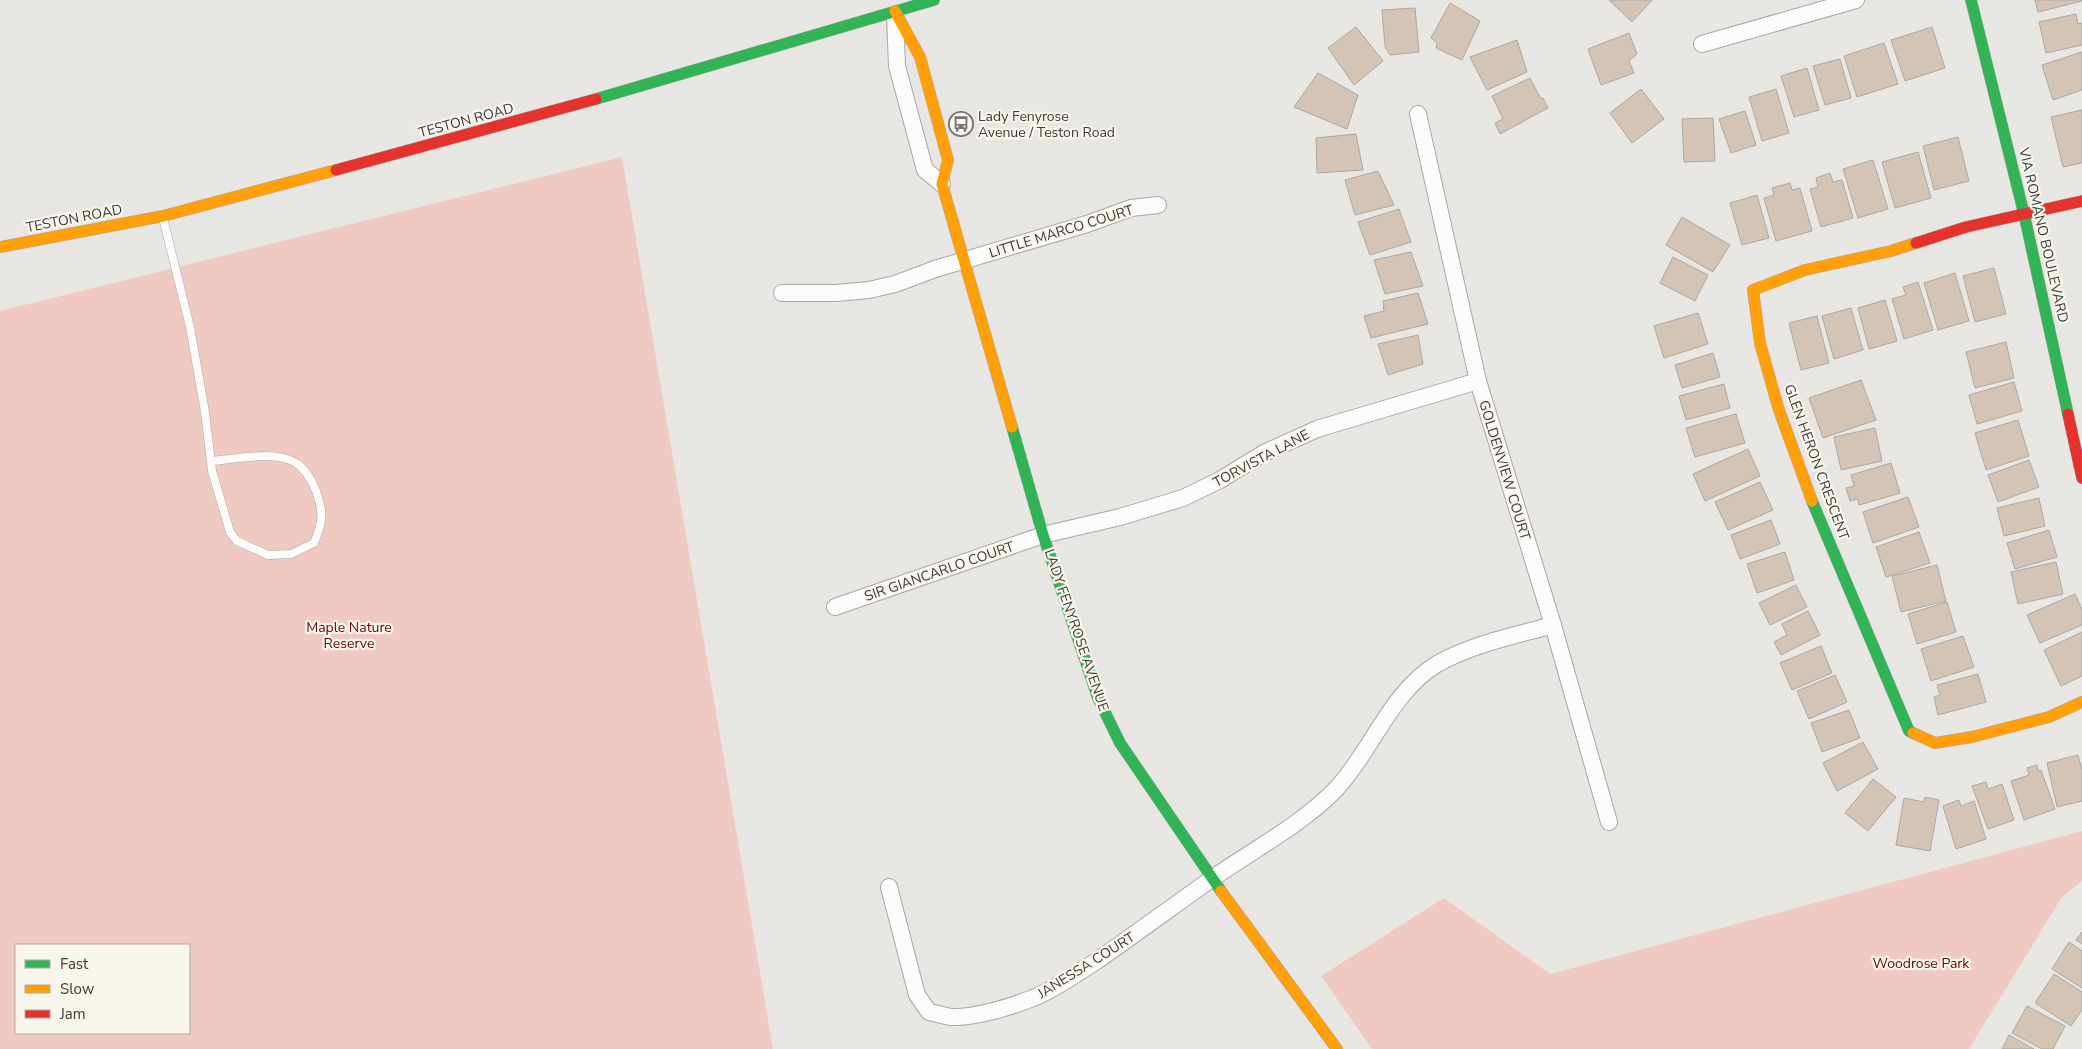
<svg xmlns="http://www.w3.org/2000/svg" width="2082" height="1049" viewBox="0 0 2082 1049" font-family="'Nunito Sans',sans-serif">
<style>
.green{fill:#f0cac2;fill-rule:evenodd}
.building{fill:#d4c4b6;stroke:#a9a7a4}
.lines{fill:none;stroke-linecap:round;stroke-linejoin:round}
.lane-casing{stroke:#a8a7a4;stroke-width:9}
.street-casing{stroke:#a8a7a4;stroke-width:18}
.fast-casing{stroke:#a8a7a4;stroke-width:12}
.slow-casing{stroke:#a8a7a4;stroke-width:12}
.jam-casing{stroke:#a8a7a4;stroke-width:12}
.lane{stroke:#fcfbfb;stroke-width:8}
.street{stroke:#fcfbfb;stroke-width:16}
.fast{stroke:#30b455;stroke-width:11}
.slow{stroke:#ff9f0a;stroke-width:11}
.jam{stroke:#e5322d;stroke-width:11}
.labels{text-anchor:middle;stroke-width:4.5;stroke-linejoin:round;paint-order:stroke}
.poi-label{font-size:14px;fill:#3b3a37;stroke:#f8f5ed;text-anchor:start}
.street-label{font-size:14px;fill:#3b3a37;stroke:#f8f5ed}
.park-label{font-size:14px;fill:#630600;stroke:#f8f5ed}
</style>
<rect width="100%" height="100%" fill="#e8e6e3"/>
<g class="green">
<path d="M622 157 773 1049H0V311ZM16 945H189V1033H16Z"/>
<polygon points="2082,831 2082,881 2062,897 1969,1049 1372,1049 1321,976 1444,898 1550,974"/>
</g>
<g class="building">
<polygon points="1609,0 1652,0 1632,22"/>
<polygon points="2035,0 2081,0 2082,1 2038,12"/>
<polygon points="1450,3 1480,21 1462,60 1436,48 1437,43 1431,38"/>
<polygon points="1415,8 1419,52 1390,55 1385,46 1382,10"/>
<polygon points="2076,14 2078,24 2082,23 2082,45 2046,53 2039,22"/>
<polygon points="1356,27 1383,61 1354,85 1328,48"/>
<polygon points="1932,27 1945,68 1905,81 1891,40"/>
<polygon points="1629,33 1637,54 1629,61 1634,73 1601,85 1588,49"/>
<polygon points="1517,40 1527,72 1487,90 1470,57"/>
<polygon points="1884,43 1898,84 1857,97 1844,56"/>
<polygon points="2082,52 2082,90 2053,100 2042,65"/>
<polygon points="1840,59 1851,98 1825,105 1813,66"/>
<polygon points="1807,68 1819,110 1794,117 1781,76"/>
<polygon points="1318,73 1358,95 1347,129 1294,107"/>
<polygon points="1530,78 1541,99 1543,98 1548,108 1500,134 1495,123 1503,119 1492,96"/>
<polygon points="1641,89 1664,119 1632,143 1610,113"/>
<polygon points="1776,89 1789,133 1762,141 1749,97"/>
<polygon points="2082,110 2082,163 2063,167 2051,117"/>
<polygon points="1745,111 1756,145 1731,153 1719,119"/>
<polygon points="1713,118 1715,161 1684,162 1682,119"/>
<polygon points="1356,134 1363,170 1317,173 1316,138"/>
<polygon points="1958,137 1969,181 1934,190 1923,146"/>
<polygon points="1918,152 1931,198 1895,208 1882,162"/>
<polygon points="1873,160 1888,209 1858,218 1843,169"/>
<polygon points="1378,171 1394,205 1355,215 1345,180"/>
<polygon points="1830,173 1833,182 1842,180 1853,218 1821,227 1810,189 1818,187 1816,178"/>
<polygon points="1790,183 1792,190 1800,188 1812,231 1776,241 1764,198 1774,195 1772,188"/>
<polygon points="1757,195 1769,238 1742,245 1730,203"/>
<polygon points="1399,209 1411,242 1370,255 1358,222"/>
<polygon points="1682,217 1730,245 1713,272 1666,245"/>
<polygon points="1411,252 1423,286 1385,294 1374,260"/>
<polygon points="1673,257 1708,275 1695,301 1660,283"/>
<polygon points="1994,268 2006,314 1975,322 1963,276"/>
<polygon points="1955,273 1969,321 1938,330 1924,283"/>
<polygon points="1918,282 1933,330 1904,339 1892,299 1906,295 1903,287"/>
<polygon points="1418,293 1428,324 1371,338 1364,316 1384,311 1383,301"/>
<polygon points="1885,300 1897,341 1869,349 1858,308"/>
<polygon points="1851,308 1863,350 1834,359 1822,316"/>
<polygon points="1698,313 1708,344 1664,358 1654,326"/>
<polygon points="1817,316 1829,363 1801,370 1789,323"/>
<polygon points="1418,335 1423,364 1388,375 1378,344"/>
<polygon points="2006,342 2014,378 1975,388 1966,352"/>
<polygon points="1713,353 1720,377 1682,388 1675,365"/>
<polygon points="1861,380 1876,420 1823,438 1809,398"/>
<polygon points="2014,382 2022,411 1977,424 1969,395"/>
<polygon points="1724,384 1730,408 1686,420 1679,396"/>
<polygon points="1736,414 1745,443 1695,457 1686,428"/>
<polygon points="2018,420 2029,456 1986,470 1975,433"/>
<polygon points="1875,428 1882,461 1841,470 1834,437"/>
<polygon points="1748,449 1760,476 1705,501 1693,474"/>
<polygon points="2029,460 2039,487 1998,502 1988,475"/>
<polygon points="1891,463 1900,493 1859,505 1858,499 1850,501 1846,488 1854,486 1851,475"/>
<polygon points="1760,482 1773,510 1728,530 1715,502"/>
<polygon points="1908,497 1919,527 1873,543 1863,512"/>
<polygon points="2039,498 2045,526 2004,536 1997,508"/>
<polygon points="1771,520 1780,544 1740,559 1731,535"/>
<polygon points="2049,530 2057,557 2015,569 2007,543"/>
<polygon points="1919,532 1930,563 1886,577 1876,547"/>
<polygon points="1785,552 1794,580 1757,593 1747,564"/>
<polygon points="2056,562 2063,594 2018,604 2011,572"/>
<polygon points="1937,565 1946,601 1901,612 1892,576"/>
<polygon points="1796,585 1807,607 1770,625 1759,603"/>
<polygon points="2075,594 2082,610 2082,625 2040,643 2027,615"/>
<polygon points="1947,602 1956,632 1917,644 1908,614"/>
<polygon points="1808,611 1820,635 1781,655 1774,642 1787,635 1782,624"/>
<polygon points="2082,632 2082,676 2061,686 2044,650"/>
<polygon points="1963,636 1974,667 1931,681 1921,649"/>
<polygon points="1821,646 1832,673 1792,690 1780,663"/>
<polygon points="1978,674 1986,702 1938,715 1934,697 1940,695 1937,685"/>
<polygon points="1835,675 1847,702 1809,719 1797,691"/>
<polygon points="1849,710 1860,738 1822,752 1811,723"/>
<polygon points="1863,742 1878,769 1837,791 1823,763"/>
<polygon points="2078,755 2082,770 2082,801 2057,807 2047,763"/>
<polygon points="2037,765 2038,771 2041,770 2055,809 2024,820 2011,781 2029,775 2027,768"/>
<polygon points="1873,779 1896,797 1868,831 1845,813"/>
<polygon points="1986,782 1988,789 2002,784 2014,820 1988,829 1972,786"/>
<polygon points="1925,797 1939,800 1930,851 1896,845 1904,798 1924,802"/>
<polygon points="1959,800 1961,806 1974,801 1986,839 1956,849 1943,806"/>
<polygon points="2082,932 2082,944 2076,940"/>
<polygon points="2069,942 2082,951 2082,988 2052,969"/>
<polygon points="2054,974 2082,992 2082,1010 2071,1026 2035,1003"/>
<polygon points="2027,1006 2065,1026 2053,1049 2042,1049 2012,1033"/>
<polygon points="2009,1035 2034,1049 2002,1049"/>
</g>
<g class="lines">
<defs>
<path id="lane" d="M163 218 190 327 205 412 212 471 230 532 237 541 268 555 291 554 314 543C323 522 324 513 316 491 312 481 306 469 296 463 276 450 235 459 212 461"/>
<g id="street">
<polyline points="895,15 897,66 925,170 942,184"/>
<polyline points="1702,44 1856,0"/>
<polyline points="1418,114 1478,381 1553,625 1609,822"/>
<polyline points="782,293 836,293 869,290 895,284 935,269 1087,224 1131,208 1158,205"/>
<polyline points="835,607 1043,535 1120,517 1183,498 1220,480 1264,453 1317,429 1478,381"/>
<path d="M889 887 917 995 929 1012C936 1013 944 1016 951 1017 974 1018 1011 1007 1033 998 1054 990 1076 974 1095 962 1134 935 1172 907 1210 880 1251 851 1303 824 1337 788 1372 750 1391 692 1437 664 1472 644 1514 636 1553 625"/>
</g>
<g id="fast">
<polyline points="1971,0 2024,214 2068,414"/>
<polyline points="596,99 934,0"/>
<polyline points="1012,427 1043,535 1098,698 1120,743 1221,891"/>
<polyline points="1812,501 1909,731 1913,733"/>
</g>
<g id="slow">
<polyline points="895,11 920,57 948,160 942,184 1012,427"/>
<polyline points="0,247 163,216 336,170"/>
<polyline points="1812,501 1778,407 1760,343 1753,290 1805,270 1891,251 1916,243"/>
<polyline points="1913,733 1935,743 1972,737 2049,717 2082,702"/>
<polyline points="1221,891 1337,1049"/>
</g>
<g id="jam">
<polyline points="336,170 596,99"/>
<polyline points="1916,243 1966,227 2082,201"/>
<polyline points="2068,414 2082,478"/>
</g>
</defs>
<use href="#lane" class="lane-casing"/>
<use href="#street" class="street-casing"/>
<use href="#fast" class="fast-casing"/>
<use href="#slow" class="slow-casing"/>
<use href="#jam" class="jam-casing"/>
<use href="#lane" class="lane"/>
<use href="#street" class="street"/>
<use href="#fast" class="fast"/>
<use href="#slow" class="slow"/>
<use href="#jam" class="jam"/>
</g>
<defs>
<symbol id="bus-ring" viewBox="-11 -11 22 22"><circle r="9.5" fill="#f8f5ed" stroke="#787673" stroke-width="1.5"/><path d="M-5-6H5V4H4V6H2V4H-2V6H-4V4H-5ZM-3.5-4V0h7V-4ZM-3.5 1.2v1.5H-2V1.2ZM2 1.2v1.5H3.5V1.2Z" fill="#787673"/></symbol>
</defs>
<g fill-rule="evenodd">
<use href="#bus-ring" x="947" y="110" width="28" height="28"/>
</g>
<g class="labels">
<g class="poi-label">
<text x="978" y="121">Lady Fenyrose<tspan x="978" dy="16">Avenue / Teston Road</tspan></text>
</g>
<g class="street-label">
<text transform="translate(466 120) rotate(-15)" y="5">TESTON ROAD</text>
<text transform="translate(74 218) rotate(-11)" y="5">TESTON ROAD</text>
<text transform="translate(1061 231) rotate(-17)" y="5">LITTLE MARCO COURT</text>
<text transform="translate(2044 235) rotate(77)" y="5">VIA ROMANO BOULEVARD</text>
<text transform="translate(1261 458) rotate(-28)" y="5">TORVISTA LANE</text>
<text transform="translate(1817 462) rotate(70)" y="5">GLEN HERON CRESCENT</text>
<text transform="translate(1505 470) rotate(73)" y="5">GOLDENVIEW COURT</text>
<text transform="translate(939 571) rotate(-19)" y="5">SIR GIANCARLO COURT</text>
<text transform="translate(1077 630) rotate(71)" y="5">LADY FENYROSE AVENUE</text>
<text transform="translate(1086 965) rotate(-32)" y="5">JANESSA COURT</text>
</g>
<g class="park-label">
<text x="349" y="632">Maple Nature<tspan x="349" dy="16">Reserve</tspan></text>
<text x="1921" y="968">Woodrose Park</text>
</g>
</g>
<rect x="15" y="944" width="175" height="90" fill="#f8f5ed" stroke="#acaaa4"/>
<rect x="25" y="960" width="25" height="8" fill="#30b455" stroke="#acaaa4"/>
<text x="60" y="969" font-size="15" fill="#3b3a37">Fast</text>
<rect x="25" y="985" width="25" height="8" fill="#ff9f0a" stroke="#acaaa4"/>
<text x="60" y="994" font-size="15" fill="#3b3a37">Slow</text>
<rect x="25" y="1010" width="25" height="8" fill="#e5322d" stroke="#acaaa4"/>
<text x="60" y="1019" font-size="15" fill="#3b3a37">Jam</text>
</svg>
